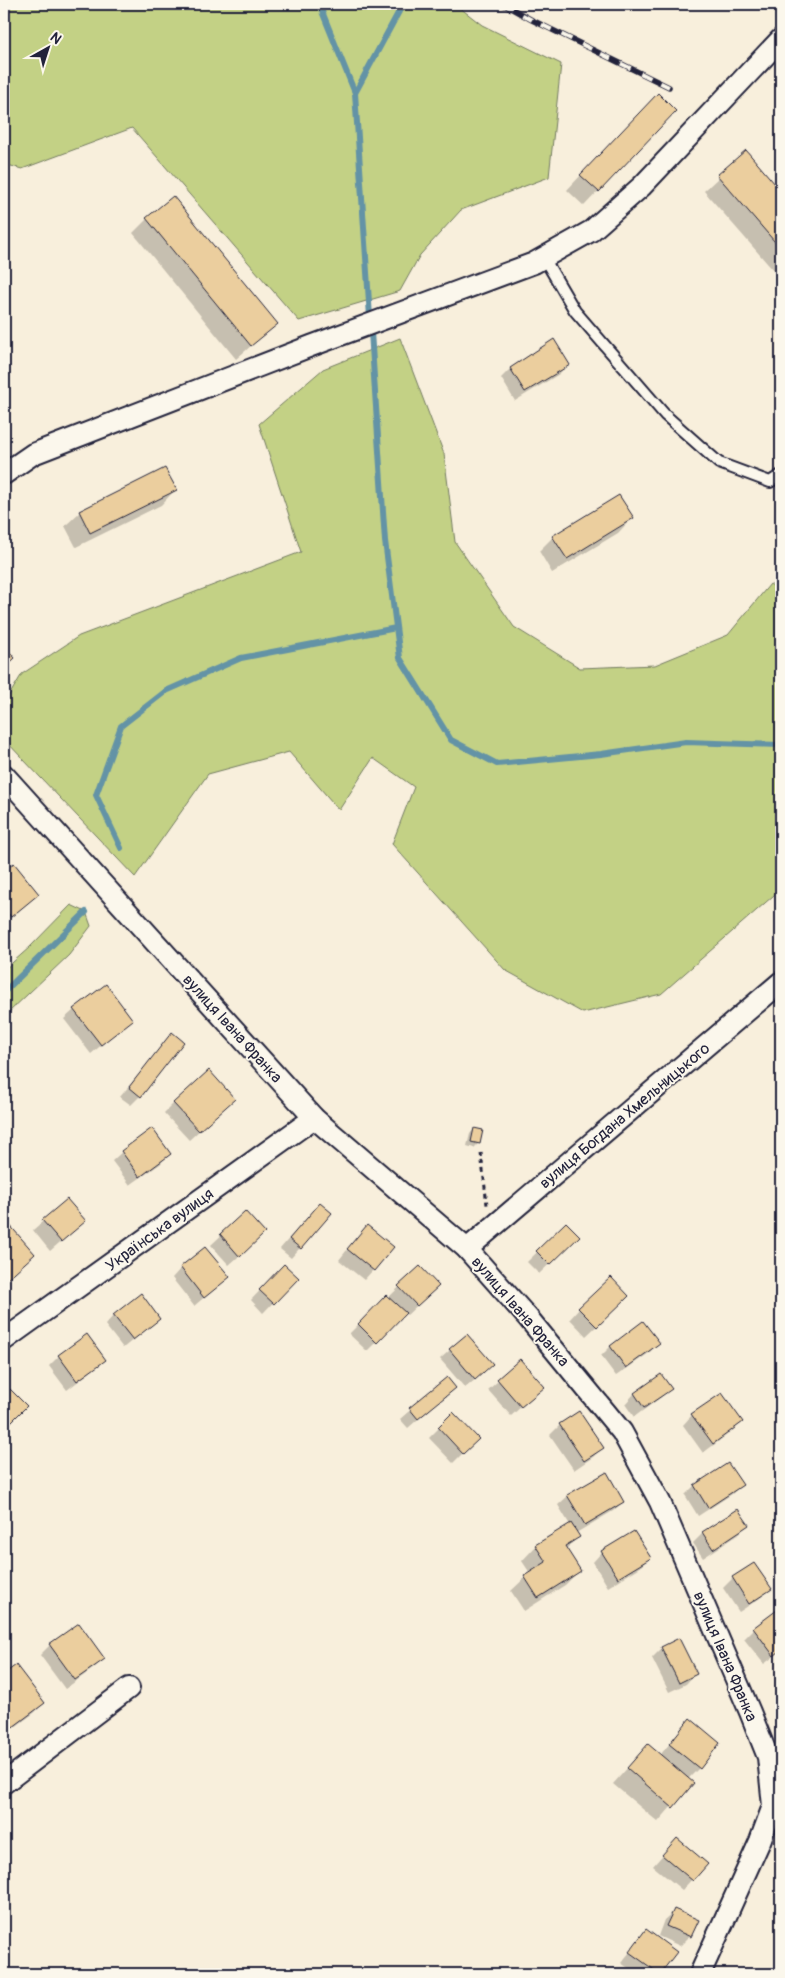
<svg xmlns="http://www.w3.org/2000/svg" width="785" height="1978" viewBox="0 0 785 1978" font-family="Pangolin,sans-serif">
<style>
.green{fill:#c3d185;stroke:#727a60}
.shadow{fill:#0003}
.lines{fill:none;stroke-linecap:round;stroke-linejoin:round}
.stream{stroke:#6493a6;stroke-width:6}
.building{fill:#ebce9e;stroke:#22223b}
.lane-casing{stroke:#22223b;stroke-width:14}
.street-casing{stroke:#22223b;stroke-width:24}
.path{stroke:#22223b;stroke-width:3;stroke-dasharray:4 4;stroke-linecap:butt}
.lane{stroke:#fbf7ec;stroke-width:10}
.street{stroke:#fbf7ec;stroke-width:20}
.rail-casing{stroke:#22223b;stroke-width:5.5}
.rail{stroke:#fbf7ec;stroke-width:4;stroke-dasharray:11;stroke-linecap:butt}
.labels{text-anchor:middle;stroke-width:4;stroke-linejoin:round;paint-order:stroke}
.street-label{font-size:16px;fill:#22223b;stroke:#fbf7ec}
</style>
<rect width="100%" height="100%" fill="#f8efdc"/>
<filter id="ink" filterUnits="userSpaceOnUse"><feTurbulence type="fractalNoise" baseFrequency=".02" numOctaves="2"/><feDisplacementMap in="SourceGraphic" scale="10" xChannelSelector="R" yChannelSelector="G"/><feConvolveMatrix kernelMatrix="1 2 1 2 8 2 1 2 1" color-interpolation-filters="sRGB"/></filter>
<g filter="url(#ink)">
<g class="green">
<polygon points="4,4 455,4 482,25 561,64 549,177 461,210 420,255 400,291 299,321 132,128 22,169 4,164"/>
<polygon points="400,338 444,454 455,542 514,627 580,668 655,665 728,635 770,584 781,591 781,889 661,994 583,1013 505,970 392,844 414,787 373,758 339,810 289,752 208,774 135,877 4,739 4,704 22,674 79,636 301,552 259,424 323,369"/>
<polygon points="71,905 86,912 91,926 69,955 9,1012 4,1015 4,970 30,947"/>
</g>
<g class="shadow">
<polygon points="643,109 675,111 584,206 567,190"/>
<polygon points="746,152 781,193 781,279 704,191"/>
<polygon points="147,219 276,324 236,359 133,233"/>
<polygon points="568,364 559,374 515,401 501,378 510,369"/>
<polygon points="175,490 161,505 76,547 65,526 80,512"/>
<polygon points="632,518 618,533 552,573 539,551 553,537"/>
<polygon points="14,865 38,894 4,924 4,873"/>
<polygon points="74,1010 132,1019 91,1054 64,1019"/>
<polygon points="172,1034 140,1096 131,1105 120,1097"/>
<polygon points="174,1103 224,1108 189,1140 164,1113"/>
<polygon points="474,1129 479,1143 474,1148 467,1146 470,1134"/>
<polygon points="122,1152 169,1154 160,1164 130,1185 112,1161"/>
<polygon points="67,1200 84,1221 50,1251 33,1230"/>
<polygon points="245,1213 254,1243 229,1265 211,1245"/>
<polygon points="310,1214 330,1214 291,1258 280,1249"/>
<polygon points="7,1224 24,1263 4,1282 4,1227"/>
<polygon points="566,1224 578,1236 539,1274 527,1262"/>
<polygon points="358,1236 373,1270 364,1280 339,1260"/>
<polygon points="284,1265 297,1278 263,1313 251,1300"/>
<polygon points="420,1267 428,1295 407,1315 405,1313 367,1351 349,1334 386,1297 388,1298"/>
<polygon points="181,1268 228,1277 194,1306 172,1278"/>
<polygon points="618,1306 586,1336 570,1319 579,1309"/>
<polygon points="114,1315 159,1319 123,1348 105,1325"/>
<polygon points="86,1335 104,1360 94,1369 67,1390 49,1366 59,1356"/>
<polygon points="467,1335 482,1374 465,1388 440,1359"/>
<polygon points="658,1343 649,1353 616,1376 601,1356 611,1346"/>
<polygon points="520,1361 533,1396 511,1416 488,1390"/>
<polygon points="661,1376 670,1389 660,1398 634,1417 625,1404 634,1394"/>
<polygon points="446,1379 454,1388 408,1428 400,1419"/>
<polygon points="579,1413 602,1448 593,1457 574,1470 550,1435 560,1425"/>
<polygon points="453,1414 477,1439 453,1463 429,1438"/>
<polygon points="692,1415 742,1422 732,1431 703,1453 683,1425"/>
<polygon points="727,1464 741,1485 732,1494 698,1516 685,1495 694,1486"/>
<polygon points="568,1496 623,1502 613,1511 576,1533 578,1537 566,1549 579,1571 565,1585 524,1611 511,1591 530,1573 522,1561 536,1546 570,1525 558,1505"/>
<polygon points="737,1510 747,1525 738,1535 703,1558 693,1543 703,1533"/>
<polygon points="602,1552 649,1558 639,1568 608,1587 593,1562"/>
<polygon points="754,1565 770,1589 760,1598 739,1612 723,1588 733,1578"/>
<polygon points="781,1609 781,1651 764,1664 744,1639 754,1629"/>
<polygon points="79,1625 103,1659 94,1668 65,1689 40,1655 50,1645"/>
<polygon points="662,1648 695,1674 686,1684 669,1692 652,1658"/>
<polygon points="16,1667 44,1703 34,1713 4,1735 4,1676"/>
<polygon points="690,1720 699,1768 688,1779 692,1783 658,1822 613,1784 648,1745 660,1755"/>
<polygon points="668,1849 706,1864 682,1890 653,1866"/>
<polygon points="674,1911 690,1936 680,1946 658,1936 664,1920"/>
<polygon points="647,1931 675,1952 658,1974 637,1974 621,1963"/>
</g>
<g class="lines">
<g class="stream">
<polyline points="319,4 355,93 385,541 400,658 451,740 497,764 601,754 686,742 781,745"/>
<polyline points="355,93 403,4"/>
<polyline points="121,848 96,795 121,726 166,691 241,658 396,628"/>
<polyline points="4,992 86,912"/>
</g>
</g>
<g class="building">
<polygon points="658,93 676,111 599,192 580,175"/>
<polygon points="746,150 781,191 781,249 717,175"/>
<polygon points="173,196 278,324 251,346 146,218"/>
<polygon points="554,339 570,365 525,392 510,368"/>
<polygon points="165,468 177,490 90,533 79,511"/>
<polygon points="619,495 634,518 567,559 552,536"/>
<polygon points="4,646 15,658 4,668"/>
<polygon points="14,863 39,894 11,917 4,908 4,871"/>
<polygon points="106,984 133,1020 101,1045 73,1009"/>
<polygon points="172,1032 184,1042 141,1097 129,1087"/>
<polygon points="209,1070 235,1099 199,1131 173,1103"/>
<polygon points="152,1128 171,1154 140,1177 121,1151"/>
<polygon points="474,1128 483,1130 480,1144 471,1142"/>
<polygon points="67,1199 86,1221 61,1242 42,1220"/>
<polygon points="320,1203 332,1213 301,1249 289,1239"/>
<polygon points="245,1211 265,1233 240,1257 220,1234"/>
<polygon points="7,1222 35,1254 4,1282 4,1225"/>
<polygon points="566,1222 580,1236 550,1265 536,1251"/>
<polygon points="367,1225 394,1247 374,1271 347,1249"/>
<polygon points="205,1247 230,1277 204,1298 180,1267"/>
<polygon points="284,1264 299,1278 274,1304 259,1290"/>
<polygon points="420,1266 439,1286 417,1306 398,1286"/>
<polygon points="611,1277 629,1296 597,1327 578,1308"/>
<polygon points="141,1293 160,1319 133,1340 113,1315"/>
<polygon points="386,1295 406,1313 377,1343 358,1324"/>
<polygon points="643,1321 660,1343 626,1368 610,1346"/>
<polygon points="87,1334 106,1360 77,1381 58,1355"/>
<polygon points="467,1334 493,1364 475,1380 449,1349"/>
<polygon points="520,1359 545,1387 521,1407 497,1379"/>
<polygon points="661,1374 672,1389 644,1408 634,1393"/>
<polygon points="447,1377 456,1388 418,1419 409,1408"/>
<polygon points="10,1389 27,1406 4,1429 4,1396"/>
<polygon points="722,1393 743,1422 713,1444 691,1414"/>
<polygon points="579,1411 604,1448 584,1461 559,1424"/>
<polygon points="453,1412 479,1439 463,1454 438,1427"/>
<polygon points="728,1463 743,1485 708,1508 694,1485"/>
<polygon points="607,1472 624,1502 585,1525 567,1495"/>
<polygon points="738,1509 749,1525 713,1549 702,1532"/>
<polygon points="571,1523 580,1537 565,1546 581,1571 538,1598 524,1576 546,1562 535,1545"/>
<polygon points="634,1531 651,1558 618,1578 601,1551"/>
<polygon points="754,1563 772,1589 749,1604 732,1577"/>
<polygon points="781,1607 781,1650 774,1656 753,1628"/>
<polygon points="79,1623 105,1659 75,1680 49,1644"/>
<polygon points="679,1638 697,1674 679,1683 661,1647"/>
<polygon points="16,1665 45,1703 13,1727 4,1714 4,1674"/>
<polygon points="690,1718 720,1743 700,1769 669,1744"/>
<polygon points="648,1744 694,1783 673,1808 627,1768"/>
<polygon points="677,1838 708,1864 693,1881 662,1855"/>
<polygon points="674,1909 699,1920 691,1937 666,1926"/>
<polygon points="646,1929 677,1952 660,1974 629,1952"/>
</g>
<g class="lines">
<defs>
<polyline id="lane" points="544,258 575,311 665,415 719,463 770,482 781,475"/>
<g id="street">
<polyline points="4,474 33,454 311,346 534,263 591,231 642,186 781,39"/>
<polyline points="4,775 314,1118 467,1249 529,1319 622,1432 660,1502 750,1712 768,1757 773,1806 760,1841 700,1974"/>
<polyline points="467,1249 781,982"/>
<polyline points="4,1340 314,1118"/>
<polyline points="4,1783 129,1688"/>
</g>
</defs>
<use href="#lane" class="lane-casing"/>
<use href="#street" class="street-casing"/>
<polyline class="path" points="481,1153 487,1205"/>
<use href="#lane" class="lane"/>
<use href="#street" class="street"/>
<defs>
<polyline id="rail" points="503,4 532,20 669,87"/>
</defs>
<use href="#rail" class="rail-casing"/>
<use href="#rail" class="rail"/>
</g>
</g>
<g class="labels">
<g class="street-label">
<text transform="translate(233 1028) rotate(48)" y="6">вулиця Івана Франка</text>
<text transform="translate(624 1115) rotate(-40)" y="6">вулиця Богдана Хмельницького</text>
<text transform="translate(159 1229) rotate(-36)" y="6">Українська вулиця</text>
<text transform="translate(521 1311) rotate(49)" y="6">вулиця Івана Франка</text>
<text transform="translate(726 1656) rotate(67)" y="6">вулиця Івана Франка</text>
</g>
</g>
<rect width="785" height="1978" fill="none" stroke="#fbf7ec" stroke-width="20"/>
<rect x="10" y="10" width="765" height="1958" fill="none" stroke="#22223b" stroke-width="2" filter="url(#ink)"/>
<g transform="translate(48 48) rotate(39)" stroke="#fbf7ec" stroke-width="4" paint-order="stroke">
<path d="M0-4L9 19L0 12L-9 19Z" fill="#22223b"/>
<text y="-8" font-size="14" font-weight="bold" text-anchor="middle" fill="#22223b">N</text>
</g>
</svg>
